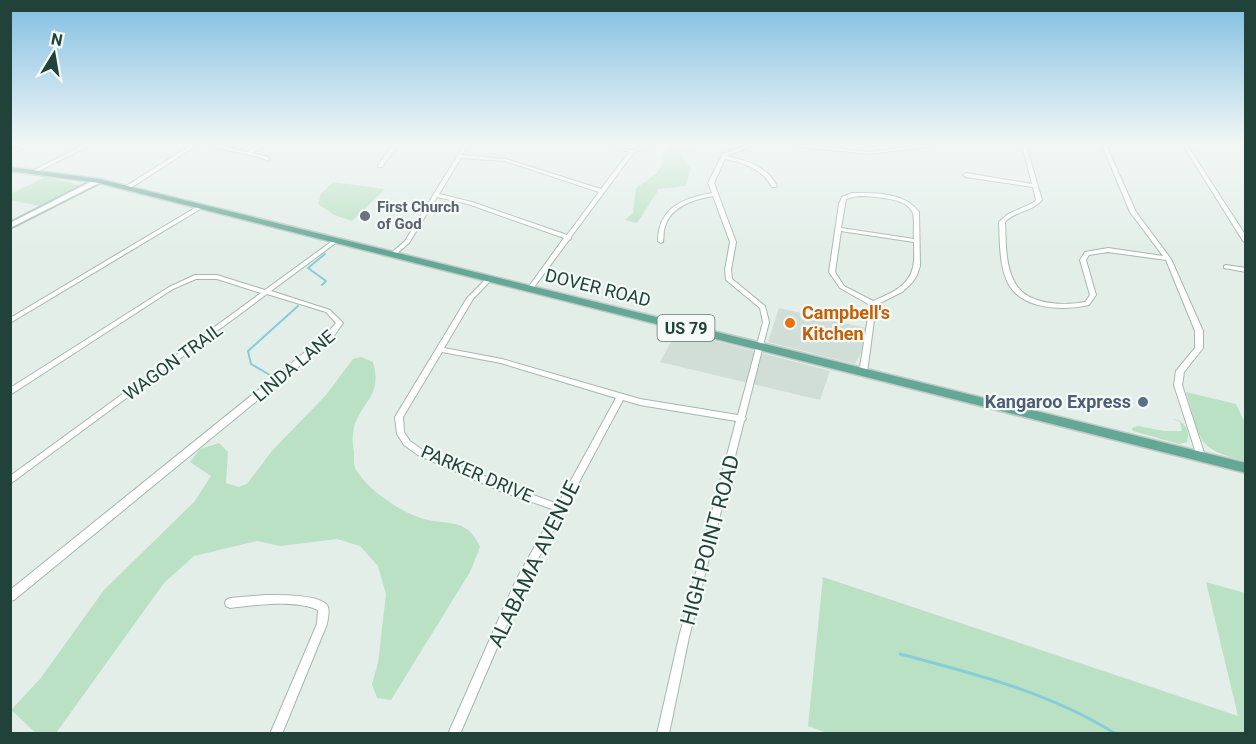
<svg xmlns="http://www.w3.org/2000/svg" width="1256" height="744" viewBox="0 0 1256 744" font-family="Roboto,sans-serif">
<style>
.built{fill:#d1ded8}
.green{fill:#bae1c4}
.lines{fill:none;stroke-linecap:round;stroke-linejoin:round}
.stream-far1{stroke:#86cdd8;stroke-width:2}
.stream{stroke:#86cdd8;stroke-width:3}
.street-casing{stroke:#a5b7b0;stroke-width:2}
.secondary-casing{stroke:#a0bbb1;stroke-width:4}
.primary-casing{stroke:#c1cac7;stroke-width:3}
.street{fill:#fff;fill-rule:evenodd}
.secondary{fill:#fff;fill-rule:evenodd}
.primary{fill:#63a895;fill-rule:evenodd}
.worship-dot{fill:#6b7280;stroke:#f4faf7;stroke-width:2}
.food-dot{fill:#e8710a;stroke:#f4faf7;stroke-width:2}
.service-dot{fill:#5c6f8a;stroke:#f4faf7;stroke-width:2}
.labels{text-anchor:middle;stroke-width:4.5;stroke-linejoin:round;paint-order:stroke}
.far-worship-label{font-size:15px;font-weight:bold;fill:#5b616d;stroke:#f4faf7;text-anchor:start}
.shield{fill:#f4faf7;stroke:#607971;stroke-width:1.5}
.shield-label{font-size:16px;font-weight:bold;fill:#214238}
.street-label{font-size:18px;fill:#214238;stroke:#f4faf7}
.food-label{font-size:18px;font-weight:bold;fill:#c56008;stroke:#f4faf7;text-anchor:start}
.service-label{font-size:18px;font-weight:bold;fill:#4e5e75;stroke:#f4faf7;text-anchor:end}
.near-street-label{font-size:21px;fill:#214238;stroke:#f4faf7}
</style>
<rect width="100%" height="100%" fill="#e3eee9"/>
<g class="built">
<polygon points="779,308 866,328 863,349 855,364 768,342"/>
<polygon points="677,331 830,371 820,400 660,362"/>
</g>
<g class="green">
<path d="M666 145 702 147 682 153 683 159 691 169 685 186 659 189 637 223 625 220 633 213 636 188C649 179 666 171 663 153L669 150Z"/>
<polygon points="46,177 83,186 39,206 11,200 10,194"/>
<polygon points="333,182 385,189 352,221 334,215 318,204 321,194"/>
<path d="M361 357 373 362C384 400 356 403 353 434 352 440 353 447 354 452 354 458 353 466 356 470 369 490 396 509 418 517 445 527 466 515 480 547L470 572 391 700 377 698 372 684 378 663 386 594 378 566 360 546 337 539 280 546 257 541 194 556 164 583 56 733H36L11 710 40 679 104 590 194 502 211 476 190 462 200 449 219 443 228 452 226 483 239 487 247 484 271 452 326 395 353 359Z"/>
<path d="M1186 392 1236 404 1245 423V461C1194 448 1201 440 1186 392Z"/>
<path d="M1173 419C1184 420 1191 432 1187 442L1179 444 1133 431 1132 428 1138 426 1164 431H1182L1180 422Z"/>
<polygon points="823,577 1238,716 1206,582 1245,593 1245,733 830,734 808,726"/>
</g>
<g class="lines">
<g class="stream-far1">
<polyline points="322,285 326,281 308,268 325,254"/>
<polyline points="270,375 251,364 248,351 298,306"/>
</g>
<path class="stream" d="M900 654C975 674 1049 692 1116 734"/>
<defs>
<g id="street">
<polygon points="24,145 30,145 10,154 10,151"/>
<polygon points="84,145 90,145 37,172 32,171"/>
<polygon points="191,145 197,145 137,184 128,189 123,188"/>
<polygon points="207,145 216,145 247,152 259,145 265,145 252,153 266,156 270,160 268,161 262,158"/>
<polygon points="393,145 398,145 382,167 378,167 378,165"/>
<path d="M464 145H468L462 155 506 159 601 189 629 152 603 145C613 145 624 150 632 150 640 149 647 145 656 145L634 152 571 237V239L569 240 532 290 530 291 527 289 564 238 468 204 437 197 409 243 394 256 392 257 389 255 405 241ZM461 158 505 161 599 192 567 235 472 202 439 194Z"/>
<path d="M747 145H754L727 156C747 161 767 166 777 186L776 187H772C763 169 744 163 725 159L714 183 736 242 731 270 732 279 765 306 769 322 745 417 746 419 744 421 689 637 669 734H657L679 637 736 421 640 405 623 400 524 585 460 734H448L516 580 555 510 500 491 418 455 404 445 397 434 395 417 467 298 487 278 489 277 492 279 473 299 444 348 502 359 640 399 738 415 763 322 760 308 726 280 725 270 730 242 713 196C696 199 673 205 666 224 663 230 664 236 663 242L661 243 658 241C658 208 683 198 712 193L708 183 721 157 723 154ZM442 352 501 363 616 398 558 504 506 485 424 451 410 441 404 432 403 417Z"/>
<polygon points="791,145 808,145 870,152 921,145 935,145 933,146 870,154 793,146"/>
<path d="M1022 145H1026L1042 200C1032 212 1015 211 1005 222 1006 242 1005 266 1015 283 1027 305 1063 306 1085 302L1090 295 1080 260 1085 252 1108 248 1163 256 1130 212 1102 145H1106L1136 212 1171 259 1203 331V348L1184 372 1182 385 1205 456 1204 458 1201 459 1198 458 1197 456 1174 385 1176 371 1195 348V331L1166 260 1108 252 1089 255 1086 260 1096 295 1089 305C1063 311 1022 310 1008 283 999 265 1000 241 999 222L1008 214 1033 203 1036 200 1033 187 966 177 963 175 966 173 1032 184Z"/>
<polygon points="1183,145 1187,145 1246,236 1246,243 1243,241"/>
<path d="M852 193C875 193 904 192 919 212L920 266 917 275 912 283 902 292 876 305 867 373 863 376 859 373 870 305 840 288 829 272 839 204 842 197ZM860 196C873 197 909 197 913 214 915 221 913 231 914 239L841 228 846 199 853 197ZM841 231 914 242C914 250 915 260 913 267 909 287 889 294 873 301L844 286 835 272Z"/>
<polygon points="200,205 202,206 202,208 10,323 10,318"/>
<polygon points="335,239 337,240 337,242 271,291 330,310 343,323 331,340 14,600 10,601 10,590 325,336 336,323 326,312 267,294 10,484 10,476 261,293 217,279 196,279 173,289 10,395 10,388 169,287 195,275 217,275 265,290"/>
<polygon points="1226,265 1246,268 1246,272 1224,268 1224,266"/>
<path d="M265 595C278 595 318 594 327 605 330 609 328 619 327 624L282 734H270L317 624 318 610C297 599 253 605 230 608L226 606 225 603 226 600 230 598Z"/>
</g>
<polygon id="secondary" points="96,179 103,181 10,228 10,223"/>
<polygon id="primary" points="10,167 99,179 1246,463 1246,473 99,183 10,171"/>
</defs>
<use href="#street" class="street-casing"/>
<use href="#secondary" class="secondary-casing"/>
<use href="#primary" class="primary-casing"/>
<use href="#street" class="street"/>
<use href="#secondary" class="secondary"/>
<use href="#primary" class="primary"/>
</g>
<linearGradient id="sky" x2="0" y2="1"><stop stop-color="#81bee2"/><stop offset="0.58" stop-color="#f2f7f5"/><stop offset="1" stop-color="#f2f7f5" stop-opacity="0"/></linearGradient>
<rect width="1256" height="249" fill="url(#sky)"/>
<circle class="worship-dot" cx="365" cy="216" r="6"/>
<circle class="food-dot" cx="790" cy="323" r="6"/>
<circle class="service-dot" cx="1143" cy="402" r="6"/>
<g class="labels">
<g class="far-worship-label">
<text x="377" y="212">First Church<tspan x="377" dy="17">of God</tspan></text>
</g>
<rect class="shield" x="657.5" y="315" width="57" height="26" rx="4.5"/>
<g class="shield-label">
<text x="686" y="334">US 79</text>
</g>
<g class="street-label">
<text transform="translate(598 288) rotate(14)" y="6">DOVER ROAD</text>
<text transform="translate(173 362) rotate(-36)" y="6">WAGON TRAIL</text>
<text transform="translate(294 366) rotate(-40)" y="6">LINDA LANE</text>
<text transform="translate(477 474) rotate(23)" y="6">PARKER DRIVE</text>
</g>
<g class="food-label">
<text x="802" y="319">Campbell's<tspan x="802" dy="21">Kitchen</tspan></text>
</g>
<g class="service-label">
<text x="1131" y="408">Kangaroo Express</text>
</g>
<g class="near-street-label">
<text transform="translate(710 540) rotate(-75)" y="7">HIGH POINT ROAD</text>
<text transform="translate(534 564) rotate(-64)" y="7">ALABAMA AVENUE</text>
</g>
</g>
<rect width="1256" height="744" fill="none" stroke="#214238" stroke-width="24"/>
<g transform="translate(54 54) rotate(11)" stroke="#f4faf7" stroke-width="4.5" paint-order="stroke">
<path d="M0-4.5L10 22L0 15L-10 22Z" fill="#214238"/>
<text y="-9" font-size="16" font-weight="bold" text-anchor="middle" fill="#214238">N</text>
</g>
</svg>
